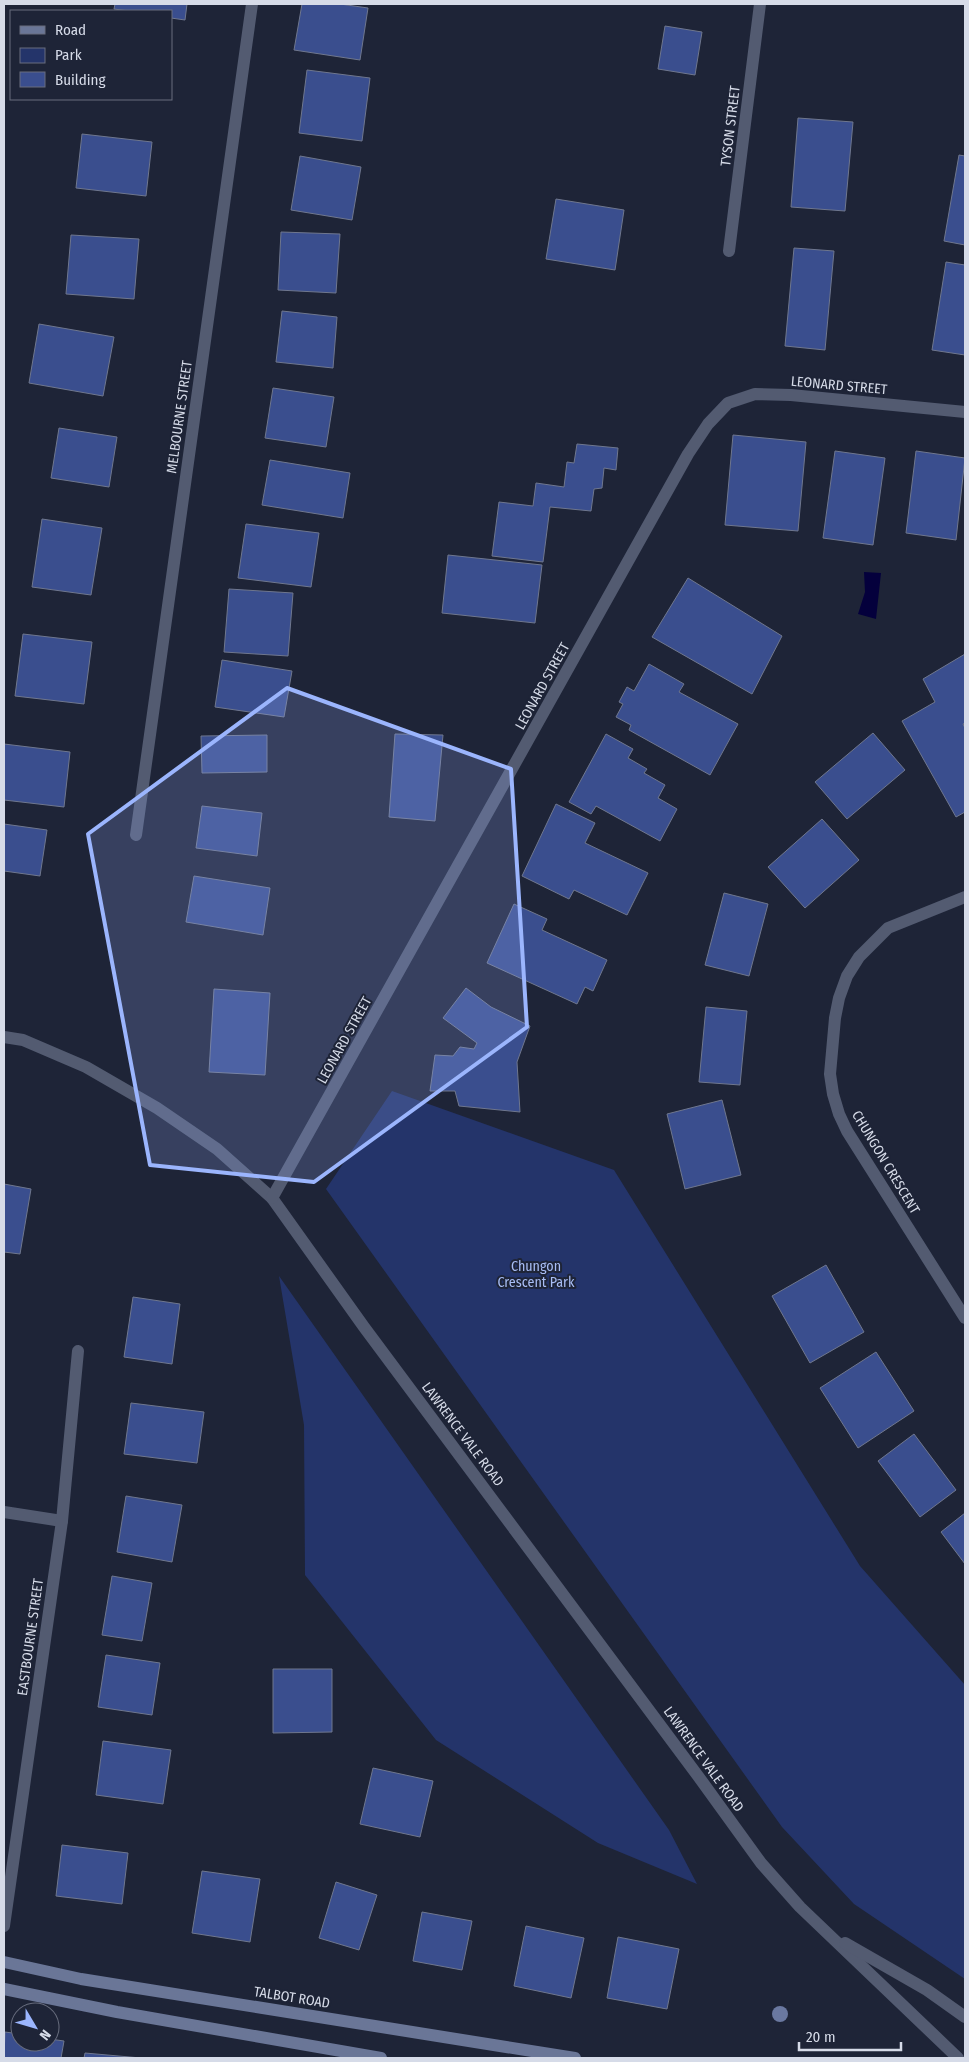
<svg xmlns="http://www.w3.org/2000/svg" width="969" height="2062" viewBox="0 0 969 2062" font-family="'Fira Sans Condensed',sans-serif">
<style>
.green{fill:#24346a}
.water{fill:#04003c}
.building{fill:#3a4e8e;stroke:#6f778e}
.lines{fill:none;stroke-linecap:round;stroke-linejoin:round}
.minor{stroke:#535b71;stroke-width:12}
.secondary{stroke:#6a7697;stroke-width:12}
.tree{fill:#6a78a0}
.marked{fill:#9bb5fd;fill-opacity:0.2;stroke:#9bb5fd;stroke-width:4;stroke-linejoin:round}
.labels{text-anchor:middle;stroke-width:4;stroke-linejoin:round;paint-order:stroke}
.street-label{font-size:14px;fill:#d6dbe8;stroke:#1e2437}
.park-label{font-size:14px;fill:#a8bdf5;stroke:#1e2437}
</style>
<rect width="100%" height="100%" fill="#1e2437"/>
<g class="green">
<polygon points="392,1091 614,1170 860,1566 965,1685 965,1979 854,1904 782,1827 326,1189"/>
<polygon points="279,1276 669,1830 697,1884 598,1843 436,1740 305,1575 304,1425"/>
</g>
<polygon class="water" points="864,572 881,573 876,619 858,614 865,592"/>
<g class="building">
<polygon points="115,4 187,4 185,20 171,18 171,11 129,11 114,9"/>
<polygon points="302,4 340,4 368,8 360,60 294,50"/>
<polygon points="665,26 702,32 695,75 658,69"/>
<polygon points="307,70 370,78 362,141 299,133"/>
<polygon points="798,118 853,122 845,211 791,207"/>
<polygon points="82,134 152,142 146,196 76,188"/>
<polygon points="959,155 965,156 965,245 944,241"/>
<polygon points="300,156 361,167 352,220 291,210"/>
<polygon points="556,199 624,210 615,270 546,259"/>
<polygon points="281,232 340,234 336,293 278,290"/>
<polygon points="71,235 139,239 134,299 66,294"/>
<polygon points="794,248 834,251 825,350 785,346"/>
<polygon points="946,262 965,265 965,355 932,350"/>
<polygon points="282,311 337,317 333,368 276,362"/>
<polygon points="39,324 114,337 103,396 29,383"/>
<polygon points="273,388 334,397 326,447 265,438"/>
<polygon points="59,428 117,437 109,487 51,478"/>
<polygon points="733,435 806,442 798,531 725,525"/>
<polygon points="577,444 618,448 616,470 604,468 602,488 594,489 591,511 550,507 543,562 492,556 499,502 533,506 536,483 564,487 567,462 574,463"/>
<polygon points="835,451 885,458 873,545 823,538"/>
<polygon points="916,451 965,458 956,540 906,533"/>
<polygon points="270,460 350,473 343,518 262,505"/>
<polygon points="42,519 102,528 91,595 32,587"/>
<polygon points="246,524 319,533 311,587 238,578"/>
<polygon points="448,555 542,565 535,623 442,613"/>
<polygon points="688,578 782,636 752,694 652,637"/>
<polygon points="229,589 293,593 288,656 224,652"/>
<polygon points="23,634 92,642 84,704 15,696"/>
<polygon points="965,654 965,723 963,724 965,728 965,812 956,817 902,721 935,702 923,679"/>
<polygon points="222,660 292,671 284,717 215,707"/>
<polygon points="649,664 684,684 679,692 738,724 710,775 629,730 631,725 616,717 623,704 619,702 627,687 634,691"/>
<polygon points="873,733 905,770 847,819 815,782"/>
<polygon points="395,734 443,735 435,821 389,817"/>
<polygon points="606,734 633,749 628,758 647,769 644,773 665,785 658,798 677,809 660,841 596,806 591,814 569,802"/>
<polygon points="267,735 267,772 202,773 201,736"/>
<polygon points="4,744 70,752 64,807 4,800"/>
<polygon points="556,804 595,823 585,843 648,873 627,915 574,890 569,899 522,876"/>
<polygon points="202,806 262,813 257,856 196,848"/>
<polygon points="822,819 859,860 805,908 768,867"/>
<polygon points="4,824 47,830 40,876 4,871"/>
<polygon points="194,876 270,888 263,935 186,922"/>
<polygon points="724,893 768,904 749,976 705,965"/>
<polygon points="514,904 547,919 542,930 607,960 593,991 585,987 577,1004 487,963"/>
<polygon points="466,988 491,1007 530,1026 517,1062 520,1112 459,1106 455,1091 430,1091 435,1055 453,1056 460,1047 474,1049 477,1043 443,1018"/>
<polygon points="214,989 270,993 265,1075 209,1072"/>
<polygon points="706,1007 747,1011 740,1085 699,1082"/>
<polygon points="722,1100 741,1175 685,1189 667,1114"/>
<polygon points="4,1184 31,1189 20,1254 4,1252"/>
<polygon points="826,1265 864,1332 810,1363 772,1296"/>
<polygon points="133,1297 180,1304 172,1364 124,1357"/>
<polygon points="876,1352 914,1411 858,1448 820,1388"/>
<polygon points="131,1403 204,1412 197,1463 124,1454"/>
<polygon points="914,1434 956,1490 920,1517 878,1461"/>
<polygon points="126,1496 182,1505 172,1562 117,1552"/>
<polygon points="965,1513 965,1564 941,1532"/>
<polygon points="112,1576 152,1583 142,1641 102,1635"/>
<polygon points="106,1655 160,1663 152,1715 98,1707"/>
<polygon points="273,1669 332,1669 332,1732 273,1733"/>
<polygon points="103,1741 171,1750 163,1804 96,1795"/>
<polygon points="373,1768 433,1781 420,1837 360,1824"/>
<polygon points="62,1845 128,1853 122,1904 56,1896"/>
<polygon points="202,1871 260,1879 250,1942 192,1933"/>
<polygon points="336,1882 377,1895 359,1950 319,1938"/>
<polygon points="422,1912 472,1921 462,1970 413,1961"/>
<polygon points="526,1926 584,1938 571,1998 514,1986"/>
<polygon points="618,1937 679,1949 667,2009 607,1998"/>
<polygon points="5,2032 20,2034 20,2042 50,2042 50,2039 64,2041 61,2058 4,2058"/>
<polygon points="85,2053 141,2058 84,2058"/>
</g>
<g class="lines">
<g class="minor">
<polyline points="729,251 760,4"/>
<polyline points="136,835 252,4"/>
<polyline points="965,897 888,928 859,957 847,976 839,998 835,1018 830,1074 833,1094 839,1114 847,1131 965,1318"/>
<polyline points="4,1037 23,1040 86,1067 157,1108 217,1149 272,1198 364,1327 698,1776 761,1863 800,1907 958,2058"/>
<polyline points="272,1198 688,454 708,424 728,403 755,394 791,395 965,412"/>
<polyline points="4,1512 62,1521"/>
<polyline points="4,1926 62,1521 78,1351"/>
<polyline points="845,1943 927,1990 965,2017"/>
</g>
<g class="secondary">
<polyline points="4,1962 81,1979 575,2058"/>
<polyline points="4,1989 117,2012 381,2058"/>
</g>
</g>
<circle class="tree" cx="780" cy="2014" r="8"/>
<path class="marked" d="M287 688 511 769 527 1027 314 1182 150 1165 88 834Z"/>
<g class="labels">
<g class="street-label">
<text transform="translate(730 126) rotate(-83)" y="5">TYSON STREET</text>
<text transform="translate(839 385) rotate(5)" y="5">LEONARD STREET</text>
<text transform="translate(179 417) rotate(-82)" y="5">MELBOURNE STREET</text>
<text transform="translate(542 686) rotate(-61)" y="5">LEONARD STREET</text>
<text transform="translate(344 1040) rotate(-61)" y="5">LEONARD STREET</text>
<text transform="translate(886 1162) rotate(59)" y="5">CHUNGON CRESCENT</text>
<text transform="translate(463 1434) rotate(53)" y="5">LAWRENCE VALE ROAD</text>
<text transform="translate(30 1637) rotate(-82)" y="5">EASTBOURNE STREET</text>
<text transform="translate(704 1759) rotate(54)" y="5">LAWRENCE VALE ROAD</text>
<text transform="translate(292 1997) rotate(9)" y="5">TALBOT ROAD</text>
</g>
<g class="park-label">
<text x="536" y="1271">Chungon<tspan x="536" dy="16">Crescent Park</tspan></text>
</g>
</g>
<rect width="969" height="2062" fill="none" stroke="#d6dbe8" stroke-width="10"/>
<rect x="10" y="10" width="162" height="90" fill="#1e2437" stroke="#686d7e"/>
<rect x="20" y="26" width="25" height="8" fill="#6a7697" stroke="#686d7e"/>
<text x="55" y="35" font-size="15" fill="#d6dbe8">Road</text>
<rect x="20" y="48" width="25" height="15" fill="#24346a" stroke="#686d7e"/>
<text x="55" y="60" font-size="15" fill="#d6dbe8">Park</text>
<rect x="20" y="72" width="25" height="15" fill="#3a4e8e" stroke="#686d7e"/>
<text x="55" y="85" font-size="15" fill="#d6dbe8">Building</text>
<g transform="translate(35 2027) rotate(128)"><circle r="24" fill="#1e2437" stroke="#686d7e"/>
<path d="M0-4L9 19L0 12L-9 19Z" fill="#9bb5fd"/>
<text y="-8" font-size="14" font-weight="bold" text-anchor="middle" fill="#d6dbe8">N</text>
</g>
<path d="M799 2042v8h102v-8" fill="none" stroke="#d6dbe8" stroke-width="2.5"/>
<text x="806" y="2042" font-size="15" fill="#d6dbe8" stroke="#1e2437" stroke-width="4" paint-order="stroke">20 m</text>
</svg>
